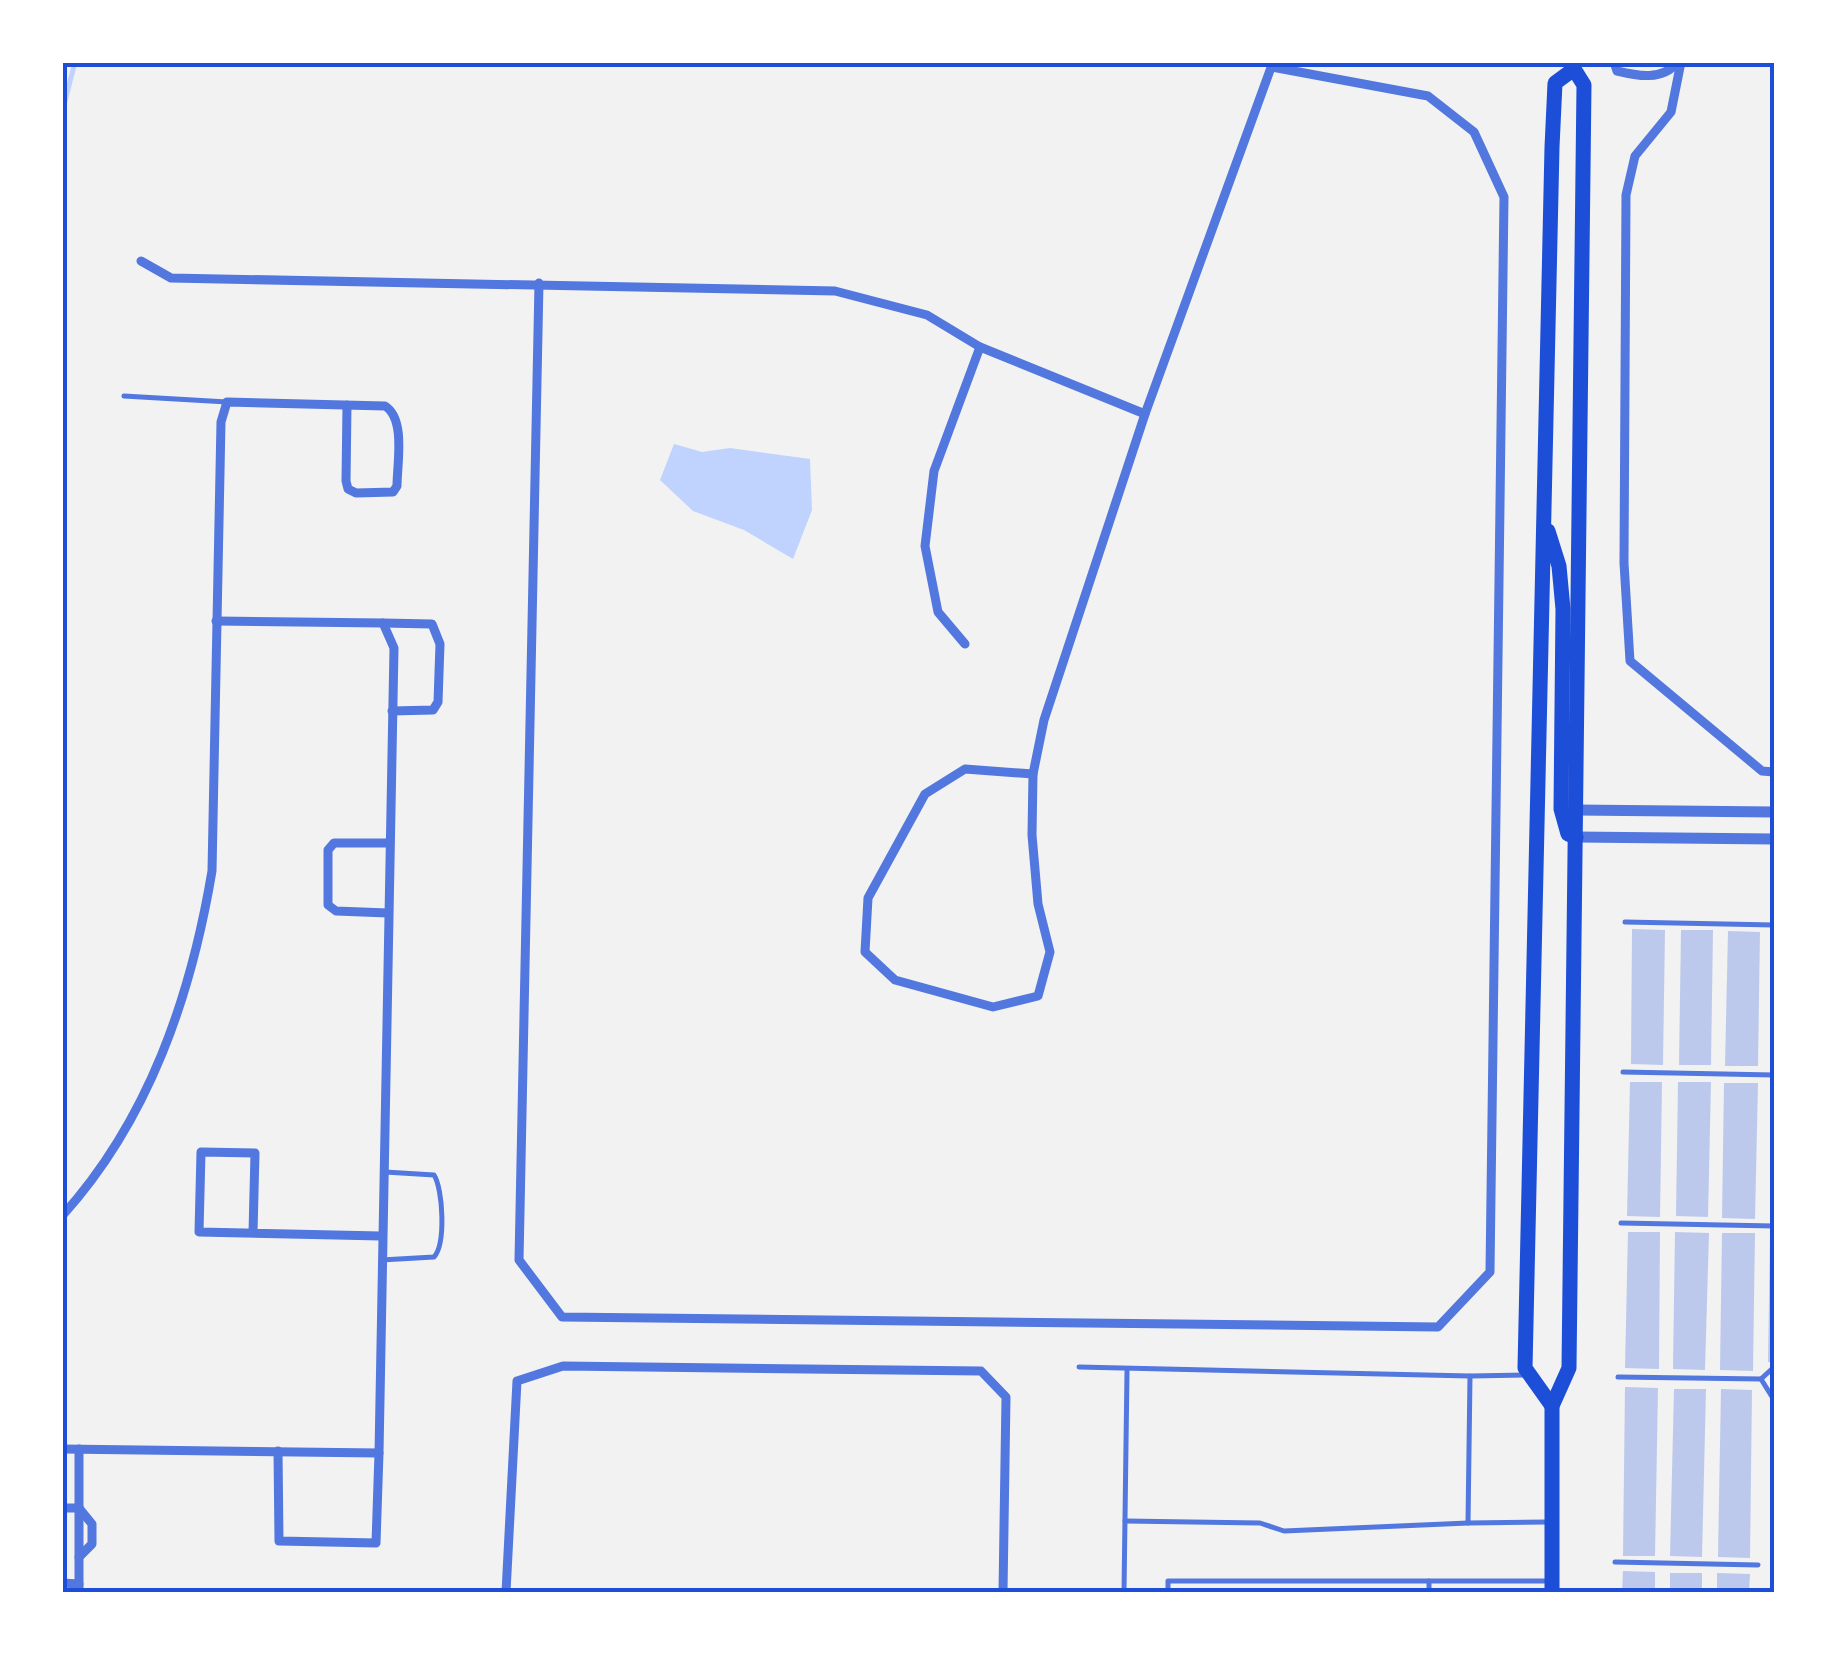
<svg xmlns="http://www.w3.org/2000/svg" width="1837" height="1655" viewBox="0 0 1837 1655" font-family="'DM Sans',sans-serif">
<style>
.water{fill:#bfd3fe}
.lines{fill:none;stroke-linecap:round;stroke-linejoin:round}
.stream{stroke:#bfd3fe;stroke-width:5}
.building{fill:#bdc9ec}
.service{stroke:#5277de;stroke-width:5}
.minor{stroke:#5277de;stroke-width:9}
.tertiary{stroke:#5277de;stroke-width:11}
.primary{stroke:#1d4ed8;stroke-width:15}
.neatline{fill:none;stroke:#1d4ed8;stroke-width:4}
</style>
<rect width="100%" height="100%" fill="#f2f2f2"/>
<polygon class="water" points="674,444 702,452 730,448 810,459 812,510 793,559 744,530 693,511 660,480"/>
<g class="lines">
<polyline class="stream" points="62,113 75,62"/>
</g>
<g class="building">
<polygon points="1632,929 1665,930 1663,1065 1631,1064"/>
<polygon points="1681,930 1713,930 1711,1065 1679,1065"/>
<polygon points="1728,931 1760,932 1758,1066 1725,1066"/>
<polygon points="1630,1082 1662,1082 1660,1217 1627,1216"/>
<polygon points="1678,1082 1711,1082 1708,1217 1676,1216"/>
<polygon points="1724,1083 1758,1083 1755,1219 1722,1218"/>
<polygon points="1628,1232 1660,1232 1659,1369 1625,1368"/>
<polygon points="1675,1232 1709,1233 1705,1370 1673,1369"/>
<polygon points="1722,1233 1755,1233 1753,1371 1720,1370"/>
<polygon points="1770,1233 1774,1233 1774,1362 1768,1362"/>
<polygon points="1625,1387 1658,1388 1655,1556 1623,1556"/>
<polygon points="1674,1389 1706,1389 1702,1557 1670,1556"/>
<polygon points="1721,1389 1752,1390 1750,1558 1718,1557"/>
<polygon points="1623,1571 1655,1572 1655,1592 1622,1592"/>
<rect x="1670" y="1573" width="32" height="19"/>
<polygon points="1717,1573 1750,1574 1749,1592 1717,1592"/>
</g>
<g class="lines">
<g class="service">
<polyline points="124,396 227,402"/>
<polyline points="1625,922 1774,925"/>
<polyline points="1623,1072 1774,1075"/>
<polyline points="1621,1223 1774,1226"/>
<path d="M381 1260 434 1257C446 1244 443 1189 434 1175L385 1172"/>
<polyline points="1079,1367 1470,1376"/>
<polyline points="1527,1375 1470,1376 1468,1523 1548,1522"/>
<polyline points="1618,1377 1761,1379 1774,1367"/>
<polyline points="1761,1379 1774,1400"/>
<polyline points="1125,1521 1260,1523 1284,1531 1468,1523"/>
<polyline points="1615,1562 1758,1565"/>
<polyline points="1124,1592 1127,1371"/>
<polyline points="1168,1592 1168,1581 1549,1581"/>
<polyline points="1429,1592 1429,1581"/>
</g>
<g class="minor">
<path d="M1614 62 1617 71C1638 76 1662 81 1678 62"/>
<polyline points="1681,62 1671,112 1635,156 1626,195 1624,563 1630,661 1762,771 1774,772"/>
<polyline points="141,261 171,278 835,291 927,315 980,347 1145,414"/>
<polyline points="539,283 519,1260 562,1317 1438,1327 1490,1272 1504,197 1474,132 1428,96 1272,67"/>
<polyline points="383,623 432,624 440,644 438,702 433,710 392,711"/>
<polyline points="965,644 938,612 925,546 934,471 980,347"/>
<polygon points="965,769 1033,774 1032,835 1038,904 1050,952 1038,996 993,1007 895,980 865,952 868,898 925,794"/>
<polyline points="1033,774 1044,720 1145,414 1273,62"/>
<polyline points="388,913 336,911 328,905 328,850 334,843 389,843"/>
<path d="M62 1216C149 1120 191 996 212 871L221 422 227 402 385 406C406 419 397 464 397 486L393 492 356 493 348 489 346 481 347 405"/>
<polyline points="253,1233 255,1153 201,1152 199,1232 381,1236"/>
<polyline points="62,1449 379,1453 394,648 383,623 216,621"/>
<polyline points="278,1451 279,1541 376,1543 379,1453"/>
<polyline points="62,1508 79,1508 92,1524 92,1544 79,1557"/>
<polyline points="62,1583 79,1584"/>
<polyline points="79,1592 79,1449"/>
<polyline points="506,1592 517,1381 563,1366 981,1371 1006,1397 1003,1592"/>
</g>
<g class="tertiary">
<polyline points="1576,810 1774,812"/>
<polyline points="1576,837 1774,839"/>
</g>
<g class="primary">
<polyline points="1548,531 1559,566 1563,609 1561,809 1568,834 1576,837"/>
<polyline points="1552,1406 1525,1368 1552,147 1555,83 1574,69"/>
<polyline points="1552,1592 1552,1406 1569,1368 1584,85 1574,69 1574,62"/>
</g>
</g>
<rect width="1837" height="1655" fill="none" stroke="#ffffff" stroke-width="130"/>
<rect x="65" y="65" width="1707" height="1525" class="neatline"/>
</svg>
